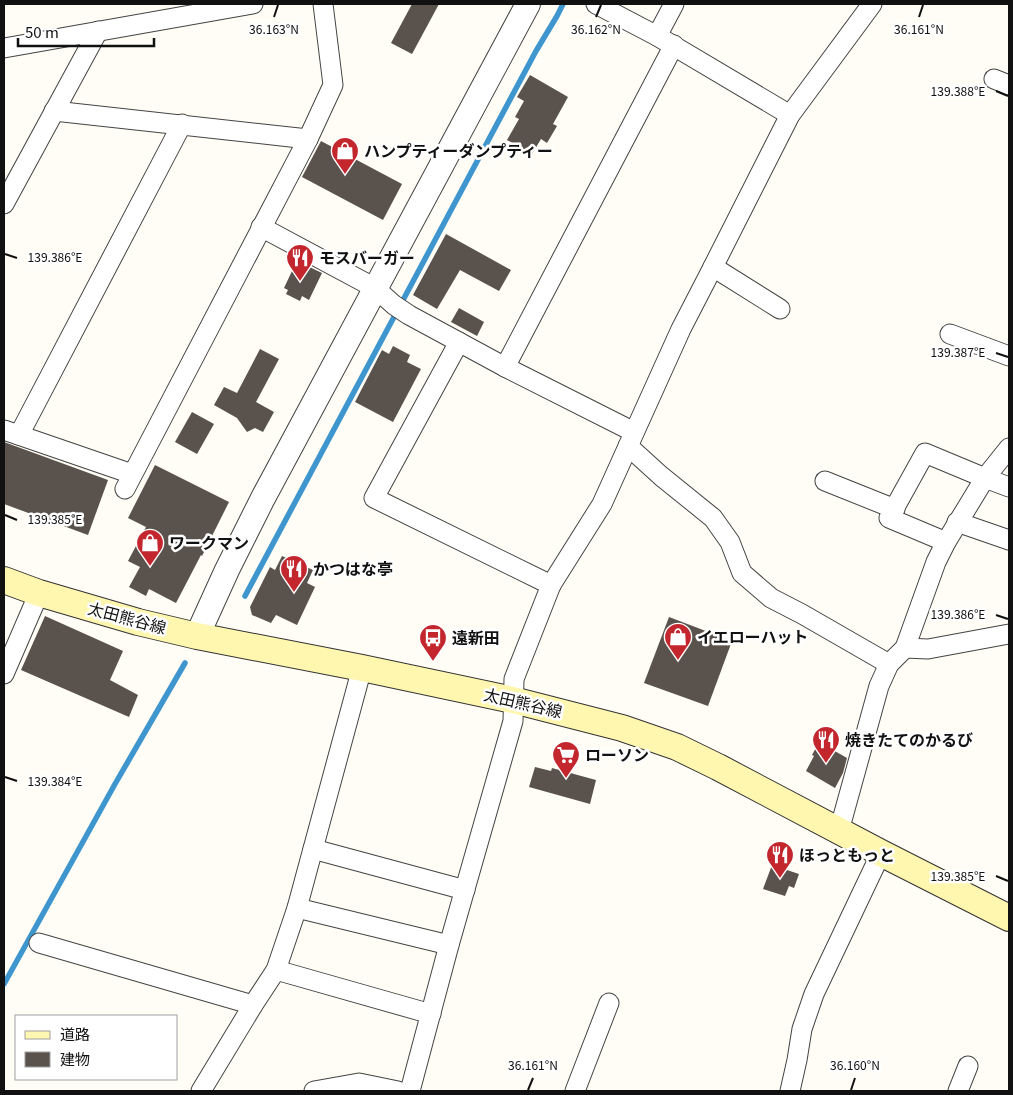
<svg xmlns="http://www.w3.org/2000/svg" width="1013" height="1095" viewBox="0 0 1013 1095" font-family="Georgia,'Noto Sans JP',serif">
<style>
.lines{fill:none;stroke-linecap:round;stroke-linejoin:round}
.stream{stroke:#3f96cf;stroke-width:5.5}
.building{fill:#5a524d}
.minor-casing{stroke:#444;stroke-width:21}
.tertiary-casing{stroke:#444;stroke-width:26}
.secondary-casing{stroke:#333;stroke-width:28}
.minor{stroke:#fff;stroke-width:19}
.tertiary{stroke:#fff;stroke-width:24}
.secondary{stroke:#fff6b0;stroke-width:26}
.ticks{fill:none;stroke:#111;stroke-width:2}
.labels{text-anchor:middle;stroke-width:5;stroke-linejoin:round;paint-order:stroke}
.poi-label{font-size:16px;font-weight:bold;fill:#111;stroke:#fff;text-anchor:start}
.street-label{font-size:16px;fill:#111;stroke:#fff}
.ticks-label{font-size:12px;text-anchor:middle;fill:#111;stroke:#fff;stroke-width:5;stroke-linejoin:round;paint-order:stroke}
</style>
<rect width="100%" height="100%" fill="#fffdf5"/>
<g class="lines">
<g class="stream">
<polyline points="245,596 536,51 557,16 563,4"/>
<polyline points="4,984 115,784 185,663"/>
</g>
</g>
<g class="building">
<polygon points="412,4 439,4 412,54 391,43"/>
<polygon points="530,75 568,97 553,124 557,126 547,143 541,139 532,154 507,140 519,119 515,117 524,101 517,97"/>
<polygon points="321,141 402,184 383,220 302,177"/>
<polygon points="446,234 511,270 499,291 460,270 437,309 413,295"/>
<polygon points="299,262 322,273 309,300 302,296 300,301 286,294 288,290 284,288 292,271 294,272"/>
<polygon points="459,308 484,322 477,336 451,322"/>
<polygon points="393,346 410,355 407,362 421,369 393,422 355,402 382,350 389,354"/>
<polygon points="260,349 279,359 256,402 274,412 263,432 255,428 247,432 237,418 214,405 224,387 237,393"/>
<polygon points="192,412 214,424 197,454 175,442"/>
<polygon points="4,442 108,480 88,535 4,504"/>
<polygon points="155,465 229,502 202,556 201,555 176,603 149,589 146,596 129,587 140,567 128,561 146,527 128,518"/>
<polygon points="282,556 313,570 307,583 315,587 297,625 276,615 271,623 252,615 250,607 270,567 275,570"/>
<polygon points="45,616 123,651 110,680 138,695 129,717 21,670"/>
<polygon points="669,617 732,641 708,706 644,683"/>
<polygon points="819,742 847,758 843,773 835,788 806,771 814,756 812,755"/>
<polygon points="535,767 551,771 552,768 596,780 590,804 529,787"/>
<polygon points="772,865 799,874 794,888 789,886 785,896 763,889"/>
</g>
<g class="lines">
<defs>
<g id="minor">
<polyline points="596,4 657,36 674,4"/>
<polyline points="657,36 790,115"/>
<polyline points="4,48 253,4"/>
<polyline points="994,79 1009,85"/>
<polyline points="54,111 308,139"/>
<polyline points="4,204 98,31"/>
<polyline points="261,227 375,288 394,305 409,315 505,367 634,432"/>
<polyline points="713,267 780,309"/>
<polyline points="950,334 1009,356"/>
<polyline points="459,342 374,498 551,585"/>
<polyline points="505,367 674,45"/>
<polyline points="4,430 132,474"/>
<polyline points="19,435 182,124"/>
<polyline points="628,446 661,476 713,518 730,542 742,573 771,598 802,614 889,664"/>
<polyline points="825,481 895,509"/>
<polyline points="125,489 308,139 333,85 323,4"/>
<polyline points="957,522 1009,540"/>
<polyline points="946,542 889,518 925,453 985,478 1009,487"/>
<polyline points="905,648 928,649 1009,634"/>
<polyline points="4,674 39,593"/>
<polyline points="839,831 879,686 889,664 905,648 936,562 946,542 985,478 1009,448"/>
<polyline points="313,849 465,890"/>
<polyline points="297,908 449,945"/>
<polyline points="39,943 253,1005"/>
<polyline points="276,970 431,1014"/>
<polyline points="201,1091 253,1005 276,970 297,908 362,668"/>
<polyline points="314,1091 359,1083 398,1091"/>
<polyline points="410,1091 449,945 513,721 514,679 551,585 602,504 681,329 713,267 790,115 872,4"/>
<polyline points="575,1091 609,1003"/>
<polyline points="790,1091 797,1060 802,1029 814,994 881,853"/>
<polyline points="958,1091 968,1066"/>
</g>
<polyline id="tertiary" points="197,636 227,570 263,498 528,4"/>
<polyline id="secondary" points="4,580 39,593 138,622 197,636 362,668 513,700 622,728 677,747 718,767 881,853 1009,918"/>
</defs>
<use href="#minor" class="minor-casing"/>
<use href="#tertiary" class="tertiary-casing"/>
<use href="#secondary" class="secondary-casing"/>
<use href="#minor" class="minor"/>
<use href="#tertiary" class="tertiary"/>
<use href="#secondary" class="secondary"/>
</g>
<path class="ticks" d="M274 17 278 5M596 17 601 5M919 17 923 5M996 91 1008 96M5 254 17 258M996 353 1008 357M5 515 17 520M996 615 1008 619M5 777 17 781M996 876 1008 881M528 1090 533 1078M851 1090 855 1078"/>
<defs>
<symbol id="shop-pin" viewBox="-11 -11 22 30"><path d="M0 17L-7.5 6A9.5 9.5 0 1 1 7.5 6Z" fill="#c4262e" stroke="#fff"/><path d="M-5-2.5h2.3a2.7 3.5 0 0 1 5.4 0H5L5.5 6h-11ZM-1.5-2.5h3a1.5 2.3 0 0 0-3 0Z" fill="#fff"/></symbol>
<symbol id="restaurant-pin" viewBox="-11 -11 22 30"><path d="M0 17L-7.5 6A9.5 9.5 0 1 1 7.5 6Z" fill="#c4262e" stroke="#fff"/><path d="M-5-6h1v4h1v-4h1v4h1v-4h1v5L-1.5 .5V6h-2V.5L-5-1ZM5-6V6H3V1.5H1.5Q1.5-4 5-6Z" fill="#fff"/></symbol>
<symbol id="bus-pin" viewBox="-11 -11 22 30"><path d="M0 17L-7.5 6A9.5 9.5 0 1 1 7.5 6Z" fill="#c4262e" stroke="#fff"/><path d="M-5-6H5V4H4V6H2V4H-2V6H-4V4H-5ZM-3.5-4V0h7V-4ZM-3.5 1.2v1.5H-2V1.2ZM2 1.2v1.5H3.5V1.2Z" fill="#fff"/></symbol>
<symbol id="supermarket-pin" viewBox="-11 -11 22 30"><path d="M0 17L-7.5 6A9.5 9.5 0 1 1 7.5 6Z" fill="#c4262e" stroke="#fff"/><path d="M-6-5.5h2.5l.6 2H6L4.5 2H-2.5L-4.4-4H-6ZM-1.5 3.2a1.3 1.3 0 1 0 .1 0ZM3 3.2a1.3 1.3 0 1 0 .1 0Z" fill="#fff"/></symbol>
</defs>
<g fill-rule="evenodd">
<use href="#shop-pin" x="329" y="135" width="32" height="43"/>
<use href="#restaurant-pin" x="284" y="242" width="32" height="43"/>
<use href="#shop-pin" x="134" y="527" width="32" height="43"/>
<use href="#restaurant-pin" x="278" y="553" width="32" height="43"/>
<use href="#shop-pin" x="662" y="621" width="32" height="43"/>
<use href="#bus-pin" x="417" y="622" width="32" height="43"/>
<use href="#restaurant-pin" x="810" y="724" width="32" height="43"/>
<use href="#supermarket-pin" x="550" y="739" width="32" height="43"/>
<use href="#restaurant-pin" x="764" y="839" width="32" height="43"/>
</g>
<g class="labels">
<g class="poi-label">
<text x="364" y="157">ハンプティーダンプティー</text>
<text x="319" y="264">モスバーガー</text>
<text x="169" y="549">ワークマン</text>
<text x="313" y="575">かつはな亭</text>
<text x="697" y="643">イエローハット</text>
<text x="452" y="644">遠新田</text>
<text x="845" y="746">焼きたてのかるび</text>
<text x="585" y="761">ローソン</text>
<text x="799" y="861">ほっともっと</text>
</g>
<g class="street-label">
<text transform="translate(127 618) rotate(15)" y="6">太田熊谷線</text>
<text transform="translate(523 703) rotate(13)" y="6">太田熊谷線</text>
</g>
</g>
<g class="ticks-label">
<text x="274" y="34">36.163°N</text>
<text x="596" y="34">36.162°N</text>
<text x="919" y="34">36.161°N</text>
<text x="958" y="96">139.388°E</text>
<text x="55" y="262">139.386°E</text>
<text x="958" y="357">139.387°E</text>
<text x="55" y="524">139.385°E</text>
<text x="958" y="619">139.386°E</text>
<text x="55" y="786">139.384°E</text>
<text x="958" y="881">139.385°E</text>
<text x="533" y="1070">36.161°N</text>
<text x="855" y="1070">36.160°N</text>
</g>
<rect width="1013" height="1095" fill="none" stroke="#111111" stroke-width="10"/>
<rect x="15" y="1015" width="162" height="65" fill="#ffffff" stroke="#a0a0a0"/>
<rect x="25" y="1031" width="25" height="8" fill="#fff6b0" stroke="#a0a0a0"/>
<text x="60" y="1040" font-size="15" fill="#111111">道路</text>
<rect x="25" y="1052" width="25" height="15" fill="#5a524d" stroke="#a0a0a0"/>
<text x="60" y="1065" font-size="15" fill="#111111">建物</text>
<path d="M18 38v8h136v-8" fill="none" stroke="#111111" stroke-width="2.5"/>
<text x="25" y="38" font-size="15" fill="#111111" stroke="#ffffff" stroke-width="4" paint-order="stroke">50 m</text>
</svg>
